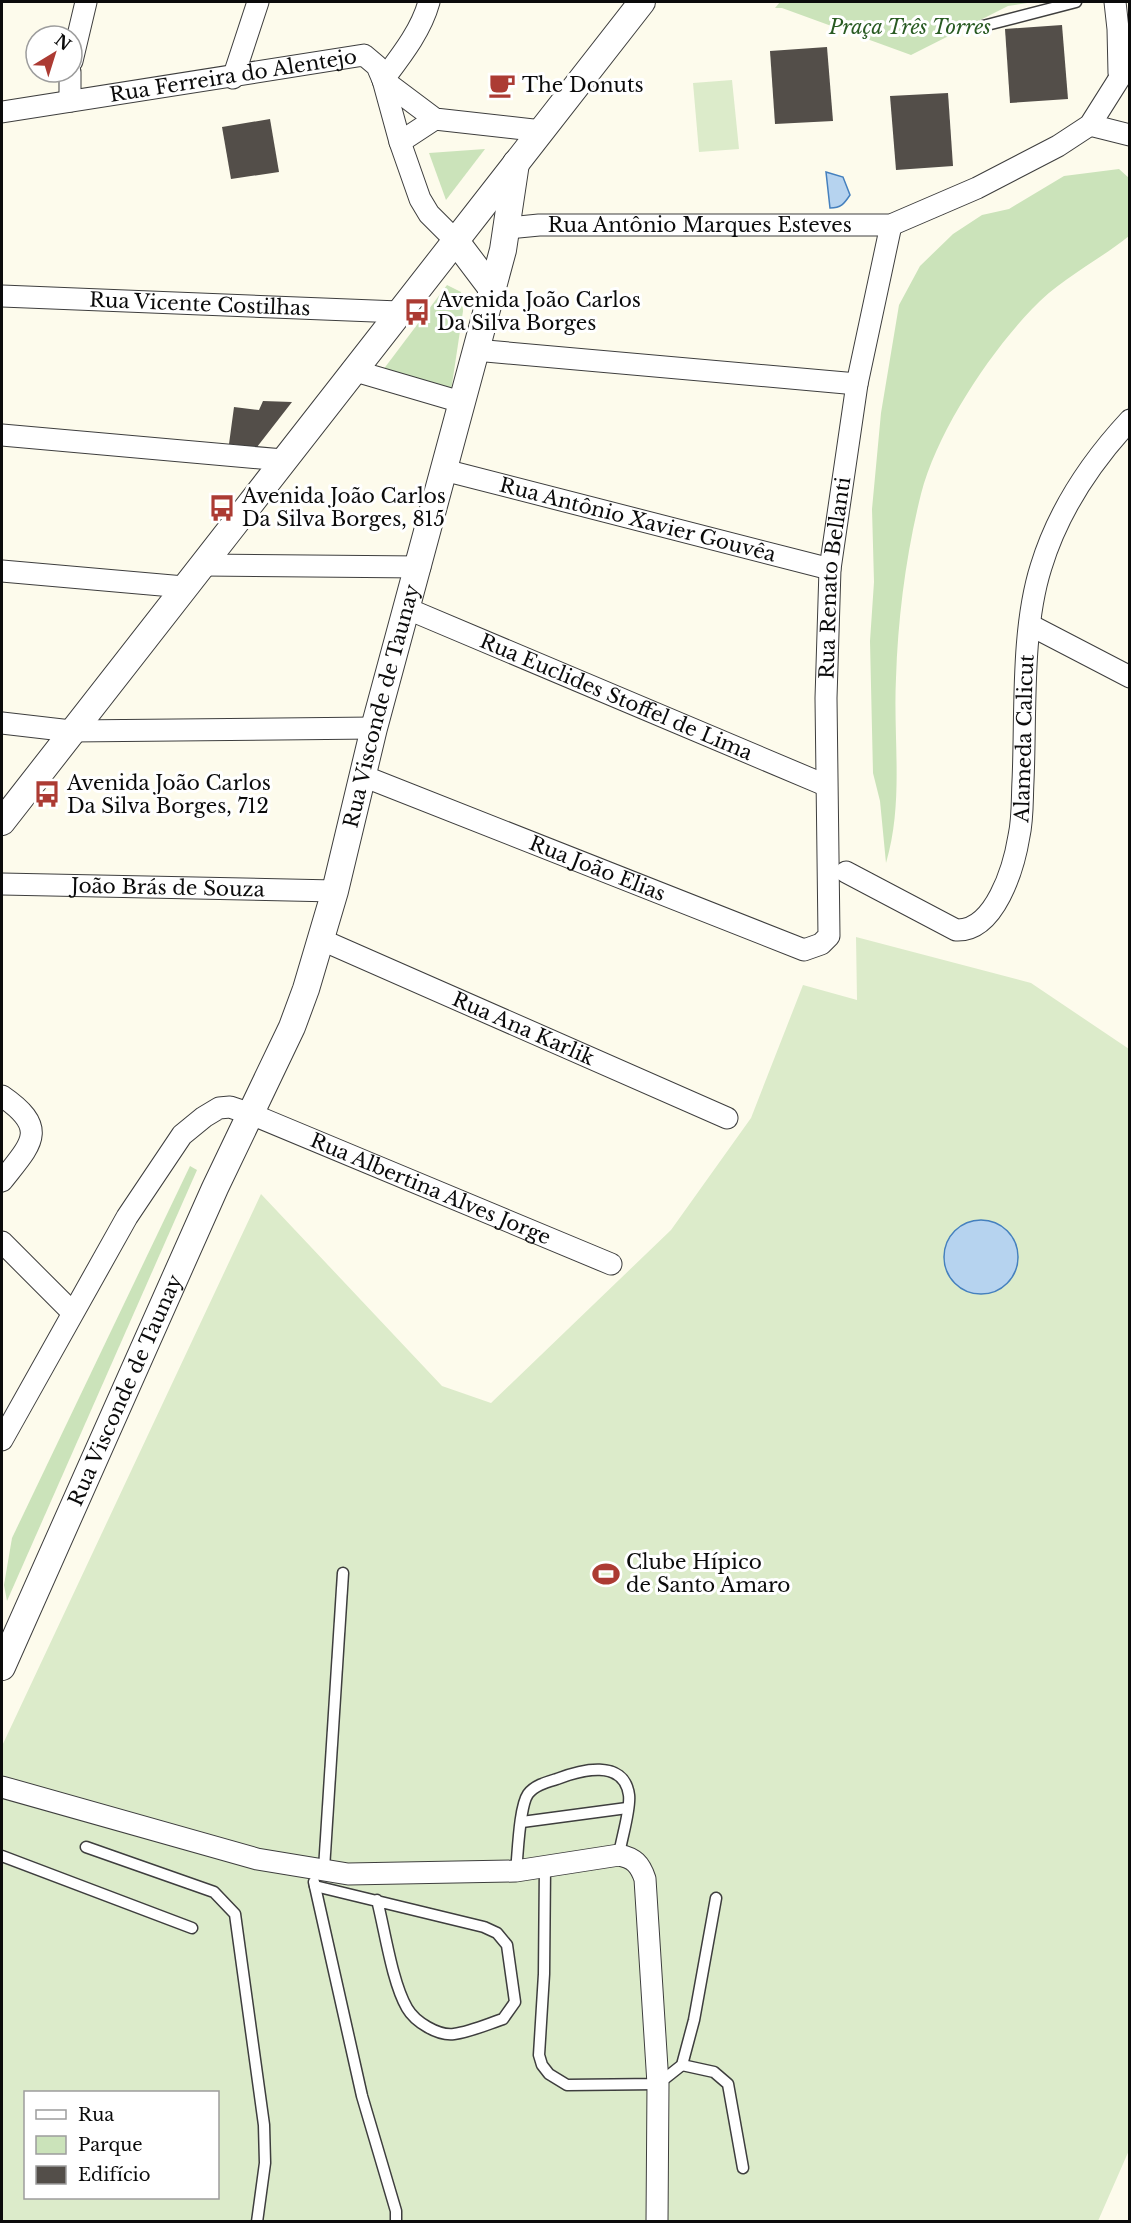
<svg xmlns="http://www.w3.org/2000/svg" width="1131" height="2223" viewBox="0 0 1131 2223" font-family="'Libre Baskerville',serif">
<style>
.green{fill:#cbe3ba}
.pitch{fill:#dcebca;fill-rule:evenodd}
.water{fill:#b6d3ef;stroke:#4580be;stroke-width:1.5}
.building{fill:#534e49}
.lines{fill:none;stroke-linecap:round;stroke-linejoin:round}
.service-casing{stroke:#3e3e3e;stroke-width:13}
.minor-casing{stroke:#3e3e3e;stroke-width:23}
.tertiary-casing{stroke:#3e3e3e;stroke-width:28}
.service{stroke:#fff;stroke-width:10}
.minor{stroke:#fff;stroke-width:21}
.tertiary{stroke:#fff;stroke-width:26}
.labels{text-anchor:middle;stroke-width:6;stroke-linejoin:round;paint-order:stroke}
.park-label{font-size:20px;font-style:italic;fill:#295b23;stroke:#fff}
.street-label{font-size:20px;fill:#0b0b0b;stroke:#fff}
.poi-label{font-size:20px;fill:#0b0b0b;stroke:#fff;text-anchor:start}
</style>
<rect width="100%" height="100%" fill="#fdfbec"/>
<g class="green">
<polygon points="780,2 1034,2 1008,6 911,55 782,8 775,8"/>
<polygon points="485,149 446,200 429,153"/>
<path d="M1119 169 1129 178V236C1098 261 1060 279 1032 309 988 355 937 432 921 494 906 554 898 617 896 678 893 740 904 802 886 863L880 801 873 773 870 641 874 582 872 509 881 413 899 305 920 266 953 234 982 215 1009 209 1064 176Z"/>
<polygon points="447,285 461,292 463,311 451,391 383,370"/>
<polygon points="190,1166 197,1170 7,1601 4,1585 12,1538"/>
</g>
<g class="pitch">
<polygon points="732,80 739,149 699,152 693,83"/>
<path d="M856 937 1031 983 1129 1049 1130 2148 1098 2221 2 2222V1746L261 1194 442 1386 491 1403 671 1230 751 1118 803 985 857 1000ZM26 2092H218V2198H26Z"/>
</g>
<g class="water">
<path d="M826 172 843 177 850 195C844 204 841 208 830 208Z"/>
<circle cx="981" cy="1257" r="37"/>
</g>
<g class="building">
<polygon points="1062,25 1068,99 1010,103 1005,29"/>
<polygon points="827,47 833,121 775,124 770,51"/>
<polygon points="948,93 953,166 896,170 890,96"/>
<polygon points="270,119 279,172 231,179 222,127"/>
<polygon points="263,401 292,402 257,447 229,444 234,407 259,410"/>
</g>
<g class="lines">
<defs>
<g id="service">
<polyline points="983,26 1076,2"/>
<polyline points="522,1822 627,1808"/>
<polyline points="86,1847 214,1892 235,1914 264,2125 265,2163 257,2222"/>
<polyline points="2,1856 192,1928"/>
<polyline points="545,1866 544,1974 539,2055 542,2065 549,2074 567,2085 658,2084 682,2065 694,2020 716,1898"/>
<polyline points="324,1869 343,1573"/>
<path d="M516 1871C518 1854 519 1807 528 1794 535 1785 547 1782 557 1779 580 1770 624 1758 629 1795 631 1809 621 1840 619 1855"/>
<polyline points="314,1882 362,2096 396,2211 396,2222"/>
<path d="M315 1886 484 1927 497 1933 507 1945 515 2002 503 2019C488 2024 470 2032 454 2034 438 2036 415 2022 407 2008 392 1982 385 1931 377 1900"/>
<polyline points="682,2065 714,2072 728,2084 743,2168"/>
</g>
<g id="minor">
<polyline points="1115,2 1118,29 1119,73"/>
<polyline points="72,61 86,2"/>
<polyline points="233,78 258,2"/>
<polyline points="383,80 435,119 542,131"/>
<path d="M383 80C401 56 421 31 429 2"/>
<polyline points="70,101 70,72"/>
<path id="s1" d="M2 112 364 55 377 66 383 80 400 142 420 199 429 214 455 240"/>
<polyline points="1090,125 1130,135"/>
<polyline points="400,142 435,119"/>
<path id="s2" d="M508 228 539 225H891L977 188 1058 146 1090 125 1119 79 1130 54"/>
<path id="s3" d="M2 296 399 312"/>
<polyline points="475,350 857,384"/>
<polyline points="352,370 461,402"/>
<polyline points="2,435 283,460"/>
<path id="s4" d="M444 470 830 569"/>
<polyline points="203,565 420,567"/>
<polyline points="2,571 184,587"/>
<path id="s5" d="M408 609 825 785"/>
<polyline points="1030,625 1130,677"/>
<polyline points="2,723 71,731 374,728"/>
<path id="s6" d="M363 776 804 950 821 944 829 936 826 698 830 569 857 384 891 225"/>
<path id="s7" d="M846 872 956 930C995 932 1014 867 1019 836 1023 818 1022 799 1023 781 1026 715 1021 630 1041 567 1058 511 1090 463 1130 420"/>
<path id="s8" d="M2 884 335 891"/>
<path id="s9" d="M322 940 727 1118"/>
<path d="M2 1096C50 1129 31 1144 2 1181"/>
<polyline points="2,1242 72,1312"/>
<path id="s10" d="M2 1440 127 1217 182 1135 204 1117 219 1108 230 1107 251 1114 611 1264"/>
<path d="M2 1787 257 1859 348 1874 516 1871 619 1855C634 1858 640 1864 645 1879L658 2084 657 2222"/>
</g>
<g id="tertiary">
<polyline points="455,240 492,289"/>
<polyline points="2,822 642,2"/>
<path id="s11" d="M2 1667 215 1188 292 1027 306 989 335 891 374 728 503 250 516 163"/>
</g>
</defs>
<use href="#service" class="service-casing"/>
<use href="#minor" class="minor-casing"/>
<use href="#tertiary" class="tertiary-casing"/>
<use href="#service" class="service"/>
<use href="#minor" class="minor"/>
<use href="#tertiary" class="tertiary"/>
</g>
<defs>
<symbol id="cafe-bare" viewBox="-9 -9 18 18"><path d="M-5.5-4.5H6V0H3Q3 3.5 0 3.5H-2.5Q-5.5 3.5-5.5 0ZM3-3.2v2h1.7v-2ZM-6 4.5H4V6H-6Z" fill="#ac3b33" stroke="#fff" stroke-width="2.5" paint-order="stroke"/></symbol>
<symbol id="bus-bare" viewBox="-9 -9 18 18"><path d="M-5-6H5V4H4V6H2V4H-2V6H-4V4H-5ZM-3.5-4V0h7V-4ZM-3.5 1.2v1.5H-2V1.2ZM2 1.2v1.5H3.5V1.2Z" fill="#ac3b33" stroke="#fff" stroke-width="2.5" paint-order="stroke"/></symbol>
<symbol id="stadium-bare" viewBox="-9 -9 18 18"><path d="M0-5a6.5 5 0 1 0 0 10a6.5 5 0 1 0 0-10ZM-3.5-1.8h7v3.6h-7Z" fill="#ac3b33" stroke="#fff" stroke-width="2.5" paint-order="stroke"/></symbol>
</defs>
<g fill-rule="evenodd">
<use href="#cafe-bare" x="483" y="66" width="38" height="38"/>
<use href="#bus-bare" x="398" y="293" width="38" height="38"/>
<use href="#bus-bare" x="203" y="489" width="38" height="38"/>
<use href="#bus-bare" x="28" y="775" width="38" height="38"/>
<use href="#stadium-bare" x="587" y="1555" width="38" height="38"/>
</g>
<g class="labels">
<g class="park-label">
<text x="910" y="34">Praça Três Torres</text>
</g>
<g class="street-label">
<text dy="7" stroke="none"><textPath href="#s1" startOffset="234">Rua Ferreira do Alentejo</textPath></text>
<text dy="7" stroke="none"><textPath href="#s2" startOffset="192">Rua Antônio Marques Esteves</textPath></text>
<text dy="7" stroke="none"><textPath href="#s3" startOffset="198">Rua Vicente Costilhas</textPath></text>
<text dy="7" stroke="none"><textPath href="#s4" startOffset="200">Rua Antônio Xavier Gouvêa</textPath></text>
<text dy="7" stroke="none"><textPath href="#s6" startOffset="862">Rua Renato Bellanti</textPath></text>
<text dy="7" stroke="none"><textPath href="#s5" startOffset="226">Rua Euclides Stoffel de Lima</textPath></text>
<text dy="7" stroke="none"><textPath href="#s11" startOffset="1036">Rua Visconde de Taunay</textPath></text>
<text dy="7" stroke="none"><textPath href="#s7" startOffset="344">Alameda Calicut</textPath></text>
<text dy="7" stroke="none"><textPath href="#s6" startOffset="252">Rua João Elias</textPath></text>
<text dy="7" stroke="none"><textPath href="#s8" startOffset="166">João Brás de Souza</textPath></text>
<text dy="7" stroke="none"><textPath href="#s9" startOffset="220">Rua Ana Karlik</textPath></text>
<text dy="7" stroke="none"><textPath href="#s10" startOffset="628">Rua Albertina Alves Jorge</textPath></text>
<text dy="7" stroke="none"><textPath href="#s11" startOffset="303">Rua Visconde de Taunay</textPath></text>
</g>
<g class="poi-label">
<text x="522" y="92">The Donuts</text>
<text x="437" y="307">Avenida João Carlos<tspan x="437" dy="23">Da Silva Borges</tspan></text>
<text x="242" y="503">Avenida João Carlos<tspan x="242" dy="23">Da Silva Borges, 815</tspan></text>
<text x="67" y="790">Avenida João Carlos<tspan x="67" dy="23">Da Silva Borges, 712</tspan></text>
<text x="626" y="1569">Clube Hípico<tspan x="626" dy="23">de Santo Amaro</tspan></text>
</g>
</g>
<rect width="1131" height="2223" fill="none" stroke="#0b0b0b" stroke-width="6"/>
<rect x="24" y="2091" width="195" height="108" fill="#ffffff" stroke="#9d9d9d" stroke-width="1.5"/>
<rect x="36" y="2110" width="30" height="9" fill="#ffffff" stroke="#9d9d9d" stroke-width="1.5"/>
<text x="78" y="2121" font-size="18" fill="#0b0b0b">Rua</text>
<rect x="36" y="2136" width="30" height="18" fill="#cbe3ba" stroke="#9d9d9d" stroke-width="1.5"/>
<text x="78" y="2151" font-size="18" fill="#0b0b0b">Parque</text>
<rect x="36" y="2166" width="30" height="18" fill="#534e49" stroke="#9d9d9d" stroke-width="1.5"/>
<text x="78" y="2181" font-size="18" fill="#0b0b0b">Edifício</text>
<g transform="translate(54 54) rotate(38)"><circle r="28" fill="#ffffff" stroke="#9d9d9d" stroke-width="1.5"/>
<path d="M0-4.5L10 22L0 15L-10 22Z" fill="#ac3b33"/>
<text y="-9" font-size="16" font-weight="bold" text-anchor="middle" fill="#0b0b0b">N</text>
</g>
</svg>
